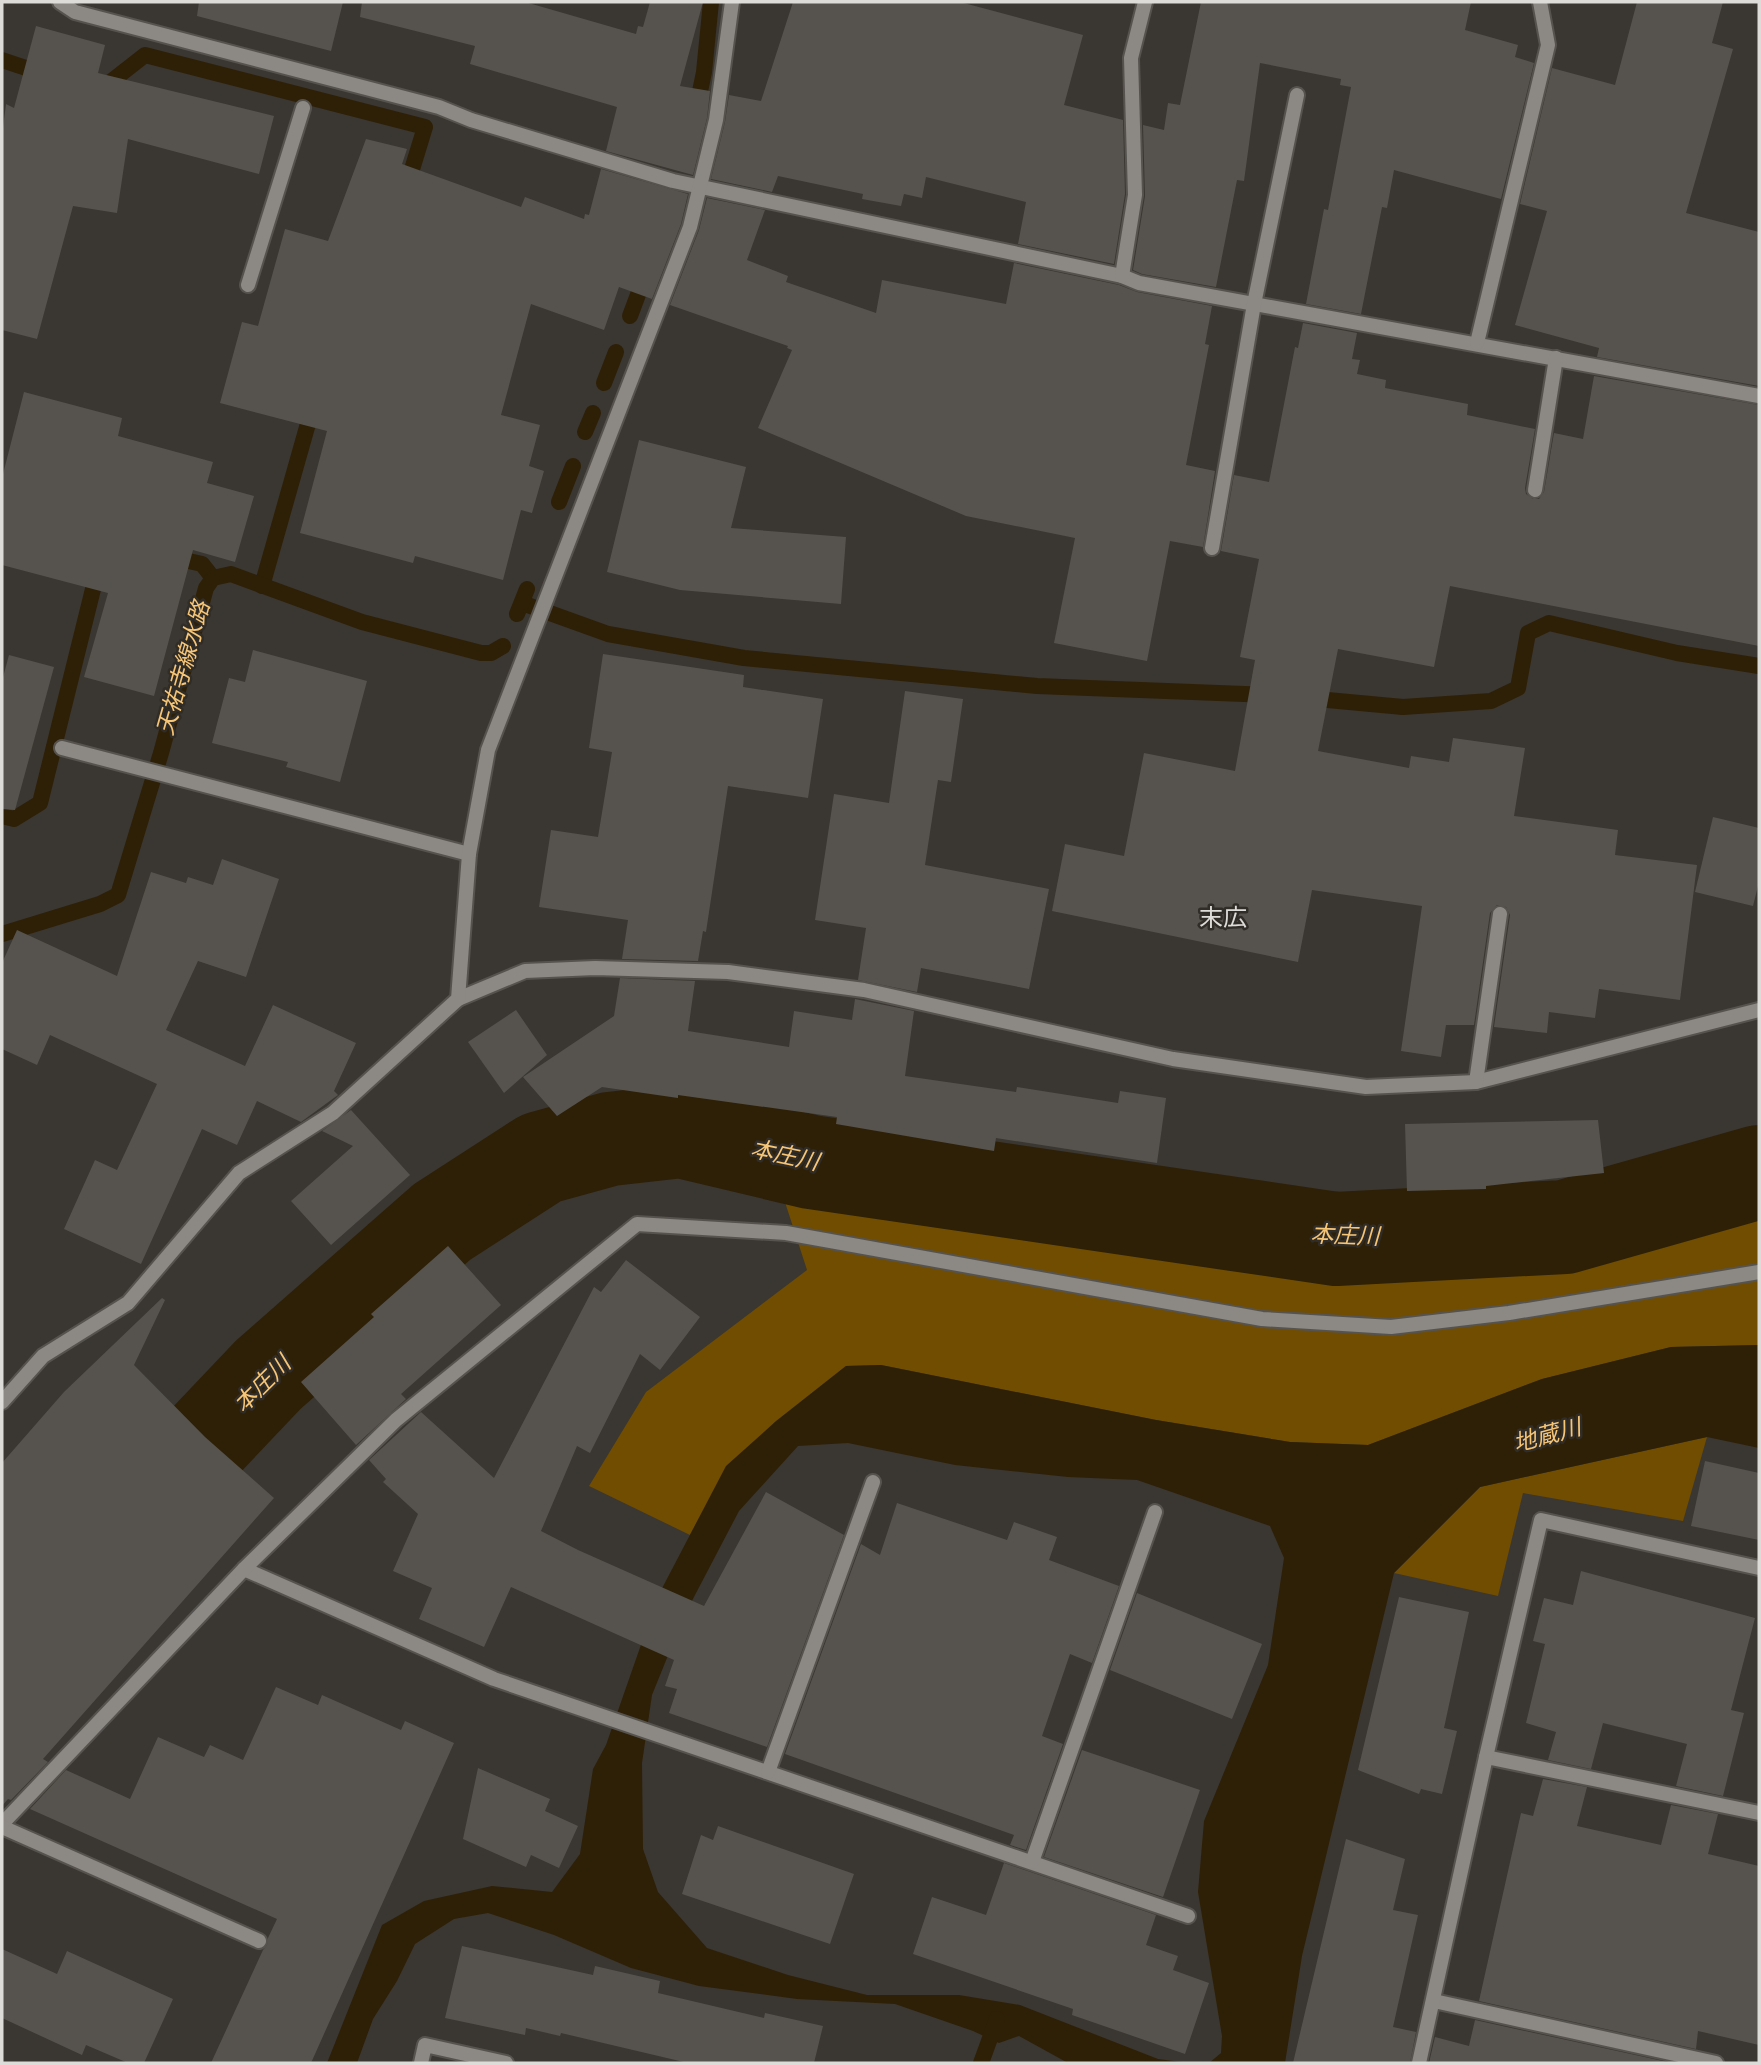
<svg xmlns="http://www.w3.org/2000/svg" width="1761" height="2065" viewBox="0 0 1761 2065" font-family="'Fira Sans','Noto Sans JP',sans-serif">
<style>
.green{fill:#704d00}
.water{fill:#2e2006}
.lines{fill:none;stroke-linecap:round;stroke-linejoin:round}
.stream{stroke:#2e2006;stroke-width:16}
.river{stroke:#2e2006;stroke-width:94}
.building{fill:#56534e}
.minor-casing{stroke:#56534f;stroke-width:18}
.minor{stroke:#8c8883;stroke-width:14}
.labels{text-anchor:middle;stroke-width:5;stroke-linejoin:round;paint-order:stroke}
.water-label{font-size:23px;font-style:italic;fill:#f6c576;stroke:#302c27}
.quarter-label{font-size:24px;fill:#dedcd9;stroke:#302c27}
</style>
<rect width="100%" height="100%" fill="#3a3631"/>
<g class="green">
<polygon points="783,1196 1348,1262 1581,1254 1759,1198 1759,1345 1671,1347 1542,1379 1368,1445 1290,1442 1156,1420 881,1365 846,1366 775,1422 708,1502 690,1535 589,1486 646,1392 807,1270"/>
<polygon points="1707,1437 1683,1521 1523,1493 1498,1596 1394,1573 1480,1487"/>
</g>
<polygon class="water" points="1759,1345 1759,1448 1707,1437 1480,1487 1394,1573 1302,1956 1285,2063 1209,2063 1221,2053 1222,2036 1198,1892 1204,1821 1268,1665 1284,1558 1270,1526 1137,1480 1068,1477 955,1465 848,1443 798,1446 739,1511 684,1616 652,1695 642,1763 643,1849 658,1892 707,1948 788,1975 867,1995 959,1995 1020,2005 1158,2059 1189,2063 1068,2063 1019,2036 999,2043 973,2031 895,2004 797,1999 699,1986 631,1968 554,1935 488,1913 454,1919 415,1944 397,1981 373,2019 357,2063 327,2063 382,1925 424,1901 492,1886 552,1892 580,1854 593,1769 606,1745 658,1596 726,1466 775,1422 846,1366 881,1365 1156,1420 1290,1442 1368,1445 1542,1379 1671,1347"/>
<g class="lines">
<g class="stream">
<polyline points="2,60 44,74"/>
<polyline points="99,91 145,55 425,127 406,189"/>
<polyline points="696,111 704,72 711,2"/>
<polyline points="630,316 645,276"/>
<polyline points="604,383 616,352"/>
<polyline points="585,432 593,413"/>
<polyline points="559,502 573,466"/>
<polyline points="171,557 202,564 213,578"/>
<polyline points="262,586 313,406"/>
<polyline points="522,603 608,634 744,658 1037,686 1270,695"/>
<polyline points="517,614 527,589"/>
<polyline points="1306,698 1403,707 1491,701 1518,688 1528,633 1549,623 1677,653 1759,666"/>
<polyline points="2,816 14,819 40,803 98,569"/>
<polyline points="2,934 100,904 118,895 161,753 206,588 213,578 231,574 362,622 481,653 491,653 503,646"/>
<polyline points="981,2063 997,2019"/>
</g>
<polyline class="river" points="2,1660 84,1569 268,1375 442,1222 541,1158 610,1139 681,1131 811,1162 1336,1239 1565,1227 1759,1172"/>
</g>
<g class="building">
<polygon points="199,2 343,2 331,51 197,16"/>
<polygon points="362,2 525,2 636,34 638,26 643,27 650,2 703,2 680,86 710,91 707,118 693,175 606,151 617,107 470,64 475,46 360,17"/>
<polygon points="793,2 960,2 1083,35 1064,105 1123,120 1125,194 1114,264 1018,244 1026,202 926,177 922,198 904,194 901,206 862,199 863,194 778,176 772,192 711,179 725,122 729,95 761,101"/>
<polygon points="1201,2 1471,2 1465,30 1518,45 1515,57 1534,63 1501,199 1394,170 1387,208 1382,207 1361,314 1306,304 1324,209 1328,210 1351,87 1340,85 1341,79 1260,63 1244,181 1237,180 1216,287 1142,274 1133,270 1145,196 1143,125 1164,130 1168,103 1180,105"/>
<polygon points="1637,2 1723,2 1712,43 1733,49 1686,213 1759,232 1759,386 1597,357 1599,348 1515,325 1547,211 1520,204 1552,68 1615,85"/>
<polygon points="36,26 105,45 98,73 274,116 259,174 128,139 117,213 73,206 37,339 2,330 2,136 6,104 14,108"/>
<polygon points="366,139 407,149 402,164 521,207 525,197 584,219 585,214 589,215 601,169 688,194 681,224 652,299 619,287 604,330 531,304 501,415 540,425 529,466 544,471 532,513 521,510 503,580 415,556 413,563 300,533 327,431 220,403 242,322 258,326 285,229 328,241"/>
<polygon points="707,198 765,210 747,260 788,276 786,282 876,313 882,280 1006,304 1014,263 1119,285 1137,292 1212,306 1205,344 1209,345 1186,465 1215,471 1203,547 1170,541 1147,661 1054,643 1075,538 966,516 758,428 792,350 787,348 788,346 670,305 699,230"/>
<polygon points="1303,323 1357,333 1352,359 1360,360 1357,374 1386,380 1385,388 1468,404 1467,415 1535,429 1525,488 1526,494 1533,499 1539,499 1544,492 1554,433 1583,439 1594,376 1759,405 1759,646 1450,586 1434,667 1338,649 1318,751 1409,768 1411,756 1449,762 1453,738 1525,748 1514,816 1618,830 1615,855 1697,865 1680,1000 1599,989 1595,1018 1549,1012 1547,1033 1494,1027 1510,915 1506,907 1497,905 1490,913 1474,1025 1446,1025 1441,1057 1401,1051 1422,906 1312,890 1298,962 1052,911 1065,844 1124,856 1144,753 1235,771 1255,660 1240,657 1259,559 1221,551 1234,475 1269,482 1295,347 1298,348"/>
<polygon points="24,392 122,418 118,436 213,462 207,483 254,496 235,562 193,550 154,696 84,677 108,593 2,565 2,478"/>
<polygon points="639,440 746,467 731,528 846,537 841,604 680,590 607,572"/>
<polygon points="253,650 367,681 340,782 286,767 288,762 212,743 229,678 245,682"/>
<polygon points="603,654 744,675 743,687 823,699 808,798 728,786 706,932 703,931 698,961 622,959 628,920 539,907 551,830 598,837 612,752 589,748"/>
<polygon points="9,655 54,667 15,810 2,809 2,681"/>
<polygon points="905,691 963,699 951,782 938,780 925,865 1049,889 1029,989 921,968 917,992 858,980 866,928 815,920 834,794 889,803"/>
<polygon points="1713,817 1759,828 1759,882 1753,906 1695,892"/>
<polygon points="222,859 279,879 246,977 198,961 166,1030 245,1066 273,1005 356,1043 334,1091 338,1095 301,1122 257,1101 237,1145 202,1129 141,1264 64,1229 95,1160 117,1170 157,1084 50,1035 37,1065 2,1049 2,963 17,930 117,976 151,872 186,883 188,877 213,885"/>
<polygon points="620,978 695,981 688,1031 789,1047 794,1011 852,1020 855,999 914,1011 905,1076 1016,1092 1017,1087 1118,1103 1120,1091 1166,1098 1157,1163 996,1138 994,1151 836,1124 837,1117 678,1095 678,1098 602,1087 557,1116 523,1077 614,1016"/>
<polygon points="516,1010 547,1055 504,1093 468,1042"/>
<polygon points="351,1110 410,1175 331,1245 291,1201 353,1146 322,1131"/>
<polygon points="1598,1120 1604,1173 1486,1186 1486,1189 1407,1191 1405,1124"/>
<polygon points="448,1246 501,1305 401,1394 406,1399 356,1445 301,1382 374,1317 371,1314"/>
<polygon points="626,1260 700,1317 660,1370 640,1354 590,1453 577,1446 541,1531 578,1550 704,1606 766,1492 844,1535 767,1747 669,1713 677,1689 665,1686 674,1660 511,1587 484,1647 419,1619 432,1588 393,1571 418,1514 383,1482 386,1479 369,1460 421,1412 494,1478 594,1287 601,1292"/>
<polygon points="162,1298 165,1300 134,1365 205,1437 274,1498 43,1759 48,1762 11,1800 8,1799 2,1806 2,1463 64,1392"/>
<polygon points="1705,1461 1759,1473 1759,1540 1691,1526"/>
<polygon points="897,1503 1007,1540 1014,1522 1057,1537 1049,1560 1119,1586 1092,1663 1070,1654 1042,1736 1063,1744 1026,1850 1010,1845 1014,1835 785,1754 861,1544 880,1555"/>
<polygon points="1581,1571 1755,1618 1731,1710 1744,1713 1723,1796 1676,1786 1687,1744 1603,1723 1591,1769 1548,1760 1556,1732 1526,1723 1545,1644 1533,1641 1544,1598 1573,1605"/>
<polygon points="1137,1593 1262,1644 1232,1719 1110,1670"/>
<polygon points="1399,1597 1469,1612 1444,1728 1457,1731 1442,1794 1421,1789 1419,1794 1358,1770"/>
<polygon points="276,1687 318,1705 322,1695 401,1730 405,1721 454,1743 311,2063 211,2063 263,1950 267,1945 268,1938 277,1919 30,1809 66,1770 130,1799 158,1737 204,1757 210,1745 243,1760"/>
<polygon points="1082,1750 1200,1790 1163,1897 1044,1857"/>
<polygon points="478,1768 550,1799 545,1811 578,1826 559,1868 531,1855 526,1867 463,1839"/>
<polygon points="1543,1779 1587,1787 1577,1826 1661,1845 1671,1805 1718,1814 1708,1854 1759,1866 1759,2045 1698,2031 1696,2049 1479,2001 1521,1813 1533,1816"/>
<polygon points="718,1826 854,1874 830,1944 682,1894 701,1835 713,1840"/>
<polygon points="1346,1839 1405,1859 1393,1910 1418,1915 1393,2027 1416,2032 1410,2063 1293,2063"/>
<polygon points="1004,1863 1156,1915 1146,1945 1178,1956 1173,1970 1209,1983 1185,2054 1072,2015 1073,2009 913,1954 932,1897 986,1915"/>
<polygon points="462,1946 593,1975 595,1966 660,1981 658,1993 764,2018 765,2013 823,2026 814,2063 688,2063 561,2033 560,2036 526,2028 525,2035 445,2018"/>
<polygon points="2,1949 57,1974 67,1951 173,1999 144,2063 128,2063 86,2045 82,2055 2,2018"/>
<polygon points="1475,2020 1672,2063 1429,2063 1435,2037 1469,2046"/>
</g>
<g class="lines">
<defs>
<g id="minor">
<polyline points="60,2 75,12 439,107 471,120 673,181 1122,276 1139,283 1759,396"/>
<polyline points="1122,276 1135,195 1131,58 1145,2"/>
<polyline points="248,285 303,108"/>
<polyline points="1477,343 1548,45 1540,2"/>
<polyline points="1535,490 1556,358"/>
<polyline points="1212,548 1254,304 1297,95"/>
<polyline points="62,748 469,854"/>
<polyline points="458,999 525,971 595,968 728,972 864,990 1173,1059 1366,1087 1476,1082 1759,1010"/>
<polyline points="1476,1082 1500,914"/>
<polyline points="2,1402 43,1356 128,1303 239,1173 333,1113 458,999 469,854 488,750 690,227 716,120 732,2"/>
<polyline points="244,1569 494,1679 1188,1916"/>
<polyline points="1486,1757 1759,1813"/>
<polyline points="768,1772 873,1482"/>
<polyline points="2,1824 244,1569 396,1420 637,1224 786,1233 1262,1319 1391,1327 1509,1313 1759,1272"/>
<polyline points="2,1827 259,1941"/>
<polyline points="1032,1862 1155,1512"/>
<polyline points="1434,2001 1716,2063"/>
<polyline points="421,2063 425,2045 506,2063"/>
<polyline points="1419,2063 1486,1757 1541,1520 1759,1568"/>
</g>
</defs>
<use href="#minor" class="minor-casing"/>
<use href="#minor" class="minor"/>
</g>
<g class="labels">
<g class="water-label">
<text transform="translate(183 668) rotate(-74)" y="8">天祐寺線水路</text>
<text transform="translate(785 1155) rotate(12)" y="8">本庄川</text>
<text transform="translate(1345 1235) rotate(2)" y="8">本庄川</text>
<text transform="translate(262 1384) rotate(-45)" y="8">本庄川</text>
<text transform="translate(1547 1435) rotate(-15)" y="8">地蔵川</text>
</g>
<g class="quarter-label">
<text x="1223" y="926">末広</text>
</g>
</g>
<rect width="1761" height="2065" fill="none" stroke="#dedcd9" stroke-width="7"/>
</svg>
